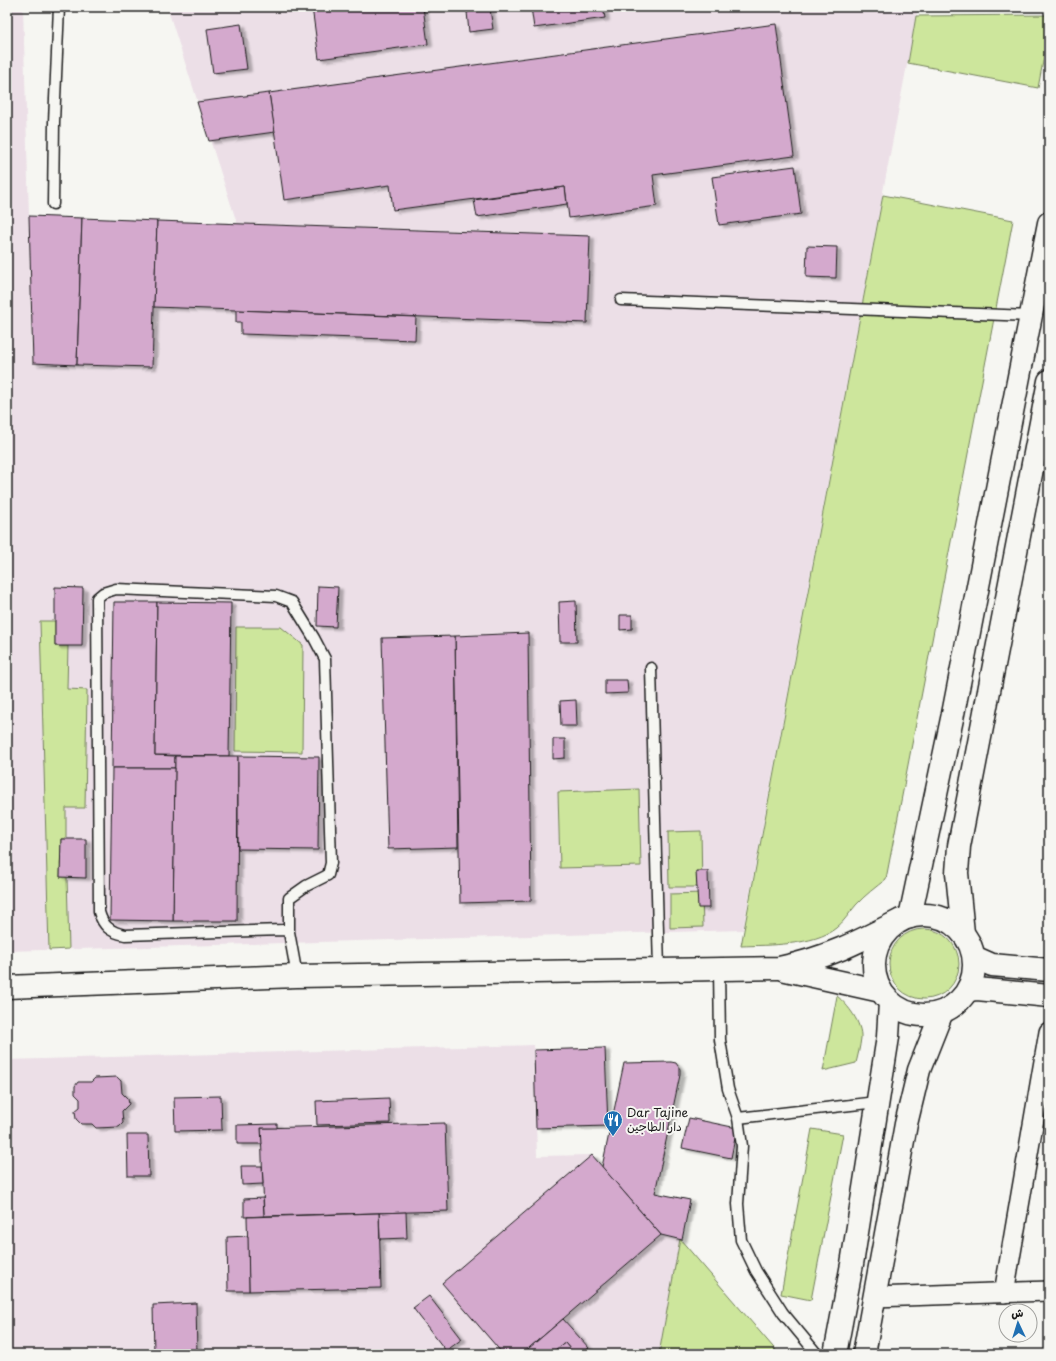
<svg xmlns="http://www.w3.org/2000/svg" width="1056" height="1361" viewBox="0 0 1056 1361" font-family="'Playpen Sans','Playpen Sans Arabic',sans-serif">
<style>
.built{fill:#ecdfe7}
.green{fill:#cde69c;stroke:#74815c}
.building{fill:#d4a9cd;stroke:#1c1c1c;filter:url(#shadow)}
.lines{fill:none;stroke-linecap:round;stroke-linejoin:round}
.service-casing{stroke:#1c1c1c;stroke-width:13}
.minor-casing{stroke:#1c1c1c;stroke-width:22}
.tertiary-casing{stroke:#1c1c1c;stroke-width:25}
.secondary-casing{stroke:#1c1c1c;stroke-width:25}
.primary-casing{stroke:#1c1c1c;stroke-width:25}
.service{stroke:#f6f6f2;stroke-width:10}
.minor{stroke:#f6f6f2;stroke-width:19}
.tertiary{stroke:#f6f6f2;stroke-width:22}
.secondary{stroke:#f6f6f2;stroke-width:22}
.primary{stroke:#f6f6f2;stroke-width:22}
.labels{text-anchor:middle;stroke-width:4;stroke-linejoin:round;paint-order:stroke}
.poi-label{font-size:12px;fill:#1c1c1c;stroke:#f6f6f2;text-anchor:start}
</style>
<defs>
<filter id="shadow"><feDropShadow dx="4.5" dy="2.5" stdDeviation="1" flood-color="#0004"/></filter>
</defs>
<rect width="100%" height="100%" fill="#f6f6f2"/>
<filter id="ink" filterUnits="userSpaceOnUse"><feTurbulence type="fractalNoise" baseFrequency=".025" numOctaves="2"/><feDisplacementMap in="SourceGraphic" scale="8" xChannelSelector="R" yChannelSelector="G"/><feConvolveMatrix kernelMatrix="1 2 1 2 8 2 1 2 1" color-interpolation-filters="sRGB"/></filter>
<g filter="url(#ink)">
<g class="built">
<polygon points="7,7 23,7 29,216 237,223 167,7 918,7 743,930 7,951"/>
<polygon points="534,1045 537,1156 592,1155 661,1235 680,1239 659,1354 7,1354 7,1060"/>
</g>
<g class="green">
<polygon points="1049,15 1049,30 1038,88 908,63 916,16"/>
<path d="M883 195 1013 220 886 879C876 887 865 895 856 905 849 913 844 922 836 928 814 946 768 945 741 946Z"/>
<polygon points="40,621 55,621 55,646 68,646 67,689 87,690 85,808 66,808 66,839 61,839 60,877 67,877 69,949 49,950"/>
<polygon points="236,627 281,627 303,645 302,752 235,751"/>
<polygon points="639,789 641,866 560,868 558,792"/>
<polygon points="701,831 702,887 669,887 668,832"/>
<polygon points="702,893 703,927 670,928 670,894"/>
<circle cx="924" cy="964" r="35"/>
<path d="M837 996C848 1005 862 1023 861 1038 860 1047 858 1055 856 1063L823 1071Z"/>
<polygon points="812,1129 843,1134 811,1300 781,1294"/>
<polygon points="680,1239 779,1354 659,1354"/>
</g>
<g class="building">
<polygon points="312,7 423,7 428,44 319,59"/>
<polygon points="531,7 603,7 605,18 534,28"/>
<polygon points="490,9 493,29 469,32 467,12"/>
<polygon points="241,24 247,69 213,73 207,29"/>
<polygon points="776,24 794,156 653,175 657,206 569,218 565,187 393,210 390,185 284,200 269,93"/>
<polygon points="269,93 275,132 209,141 197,102"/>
<polygon points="795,166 801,214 719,225 712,177"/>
<polygon points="565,187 567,204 477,217 474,200"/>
<polygon points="29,216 82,218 77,365 33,363"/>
<polygon points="82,218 157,221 152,367 77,365"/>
<polygon points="157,221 590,236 587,323 154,307"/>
<polygon points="807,246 837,247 836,278 806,277"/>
<polygon points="236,310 416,317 415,340 241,334 241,322 236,322"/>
<polygon points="318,586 338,587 336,627 317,626"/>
<polygon points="55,587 83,588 82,646 55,646"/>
<polygon points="576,601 577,642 560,642 559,602"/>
<polygon points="114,602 157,602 155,755 175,756 175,768 112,768"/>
<polygon points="157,602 231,603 229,756 155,755"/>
<polygon points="620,615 632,615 632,629 620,630"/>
<polygon points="528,633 531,901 460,903 455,636"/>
<polygon points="455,636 458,847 388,849 382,638"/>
<polygon points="605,680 627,680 628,693 605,694"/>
<polygon points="576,700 577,726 561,726 560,701"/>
<polygon points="553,739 565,739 565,758 553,759"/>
<polygon points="175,756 238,756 237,921 173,921"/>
<polygon points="238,756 319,757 318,850 238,849"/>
<polygon points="112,768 175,768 173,921 110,920"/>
<polygon points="61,839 86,839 86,878 60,877"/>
<polygon points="696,871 708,871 709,908 698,908"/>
<polygon points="605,1048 608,1126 536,1128 534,1050"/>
<polygon points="671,1062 676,1063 680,1069 680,1075 655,1193 690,1200 682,1240 661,1235 602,1167 624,1063"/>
<polygon points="117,1077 121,1081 122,1093 128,1099 129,1104 122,1111 123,1123 119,1127 96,1128 92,1124 81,1124 76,1119 75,1111 80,1107 80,1099 75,1094 75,1086 78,1082 91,1082 95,1078"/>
<polygon points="221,1096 222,1130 175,1131 174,1097"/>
<polygon points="389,1098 390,1123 317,1125 316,1101"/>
<polygon points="689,1118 737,1128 731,1158 682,1148"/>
<polygon points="445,1123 448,1211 264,1216 261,1128"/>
<polygon points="277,1124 277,1128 261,1128 262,1144 237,1144 237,1125"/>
<polygon points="127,1135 148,1135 149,1176 128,1176"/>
<polygon points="592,1155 661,1235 522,1354 503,1354 442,1283"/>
<polygon points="241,1166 262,1166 263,1184 242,1185"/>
<polygon points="263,1198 264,1216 244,1217 244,1199"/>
<polygon points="406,1212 407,1238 380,1239 379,1213"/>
<polygon points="379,1213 381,1288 249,1291 247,1217"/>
<polygon points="248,1236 249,1291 228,1291 227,1237"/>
<polygon points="429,1296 462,1339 446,1351 413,1308"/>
<polygon points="196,1303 197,1354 154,1354 153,1305"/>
<polygon points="563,1319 589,1348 581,1354 574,1354 565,1343 549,1354 522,1354"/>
<polygon points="565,1343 574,1354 549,1354"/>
</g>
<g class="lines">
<defs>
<g id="service">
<polyline points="53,204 54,122 59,7"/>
<polyline points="621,300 1031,316"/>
<polyline points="651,668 659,970"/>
<path d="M289 932V898L306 886 328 875 331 863 325 659 314 638 292 602 276 596 116 589 103 593 97 598 99 912C103 926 110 932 125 935L284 930 289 932 297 976"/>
<polyline points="719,968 720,1040 728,1089 738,1118 742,1146 738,1204 741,1240 756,1271 783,1313 817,1354"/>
<polyline points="738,1118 877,1102"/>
</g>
<g id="minor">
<polyline points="1004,1293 1049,1032"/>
<polyline points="874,1297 1049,1291"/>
</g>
<g id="tertiary">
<polyline points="786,970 881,991"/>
<path d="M7 987 297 976 779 968C825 959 860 941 901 920"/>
</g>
<g id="secondary">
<polyline points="974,957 992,965 1049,970"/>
<polyline points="968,990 977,989 1049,996"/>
</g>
<g id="primary">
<circle cx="924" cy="965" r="50"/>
<polyline points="910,917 953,714 1049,223"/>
<polyline points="963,933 957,873 959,846 1049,381"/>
<polyline points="835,1354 852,1264 888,1037 890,1002"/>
<polyline points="864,1354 906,1124 919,1070 942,1012"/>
</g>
</defs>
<use href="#service" class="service-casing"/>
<use href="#minor" class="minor-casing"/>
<use href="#tertiary" class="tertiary-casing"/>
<use href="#secondary" class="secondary-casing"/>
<use href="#primary" class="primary-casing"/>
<use href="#service" class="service"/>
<use href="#minor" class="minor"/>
<use href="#tertiary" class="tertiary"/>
<use href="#secondary" class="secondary"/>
<use href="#primary" class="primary"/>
</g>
</g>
<defs>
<symbol id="restaurant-pin" viewBox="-11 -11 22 30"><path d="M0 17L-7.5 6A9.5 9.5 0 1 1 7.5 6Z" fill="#1f6fb2" stroke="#f6f6f2"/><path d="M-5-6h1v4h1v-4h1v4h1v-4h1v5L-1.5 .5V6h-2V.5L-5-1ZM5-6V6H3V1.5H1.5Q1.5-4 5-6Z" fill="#fff"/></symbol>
</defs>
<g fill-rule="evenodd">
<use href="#restaurant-pin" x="602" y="1109" width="22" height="30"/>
</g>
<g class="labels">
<g class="poi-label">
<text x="627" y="1117">Dar Tajine<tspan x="627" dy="14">دار الطاجين</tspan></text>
</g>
</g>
<rect width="1056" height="1361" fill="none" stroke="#f6f6f2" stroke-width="24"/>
<rect x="12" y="12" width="1032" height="1337" fill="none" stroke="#1c1c1c" stroke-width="1.5" filter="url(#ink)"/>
<g transform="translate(1018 1323) rotate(356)"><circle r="19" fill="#f6f6f2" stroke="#9f9f9c"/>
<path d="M0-3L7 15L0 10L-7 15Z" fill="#1f6fb2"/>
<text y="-6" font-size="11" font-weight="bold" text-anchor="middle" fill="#1c1c1c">ش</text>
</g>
</svg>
